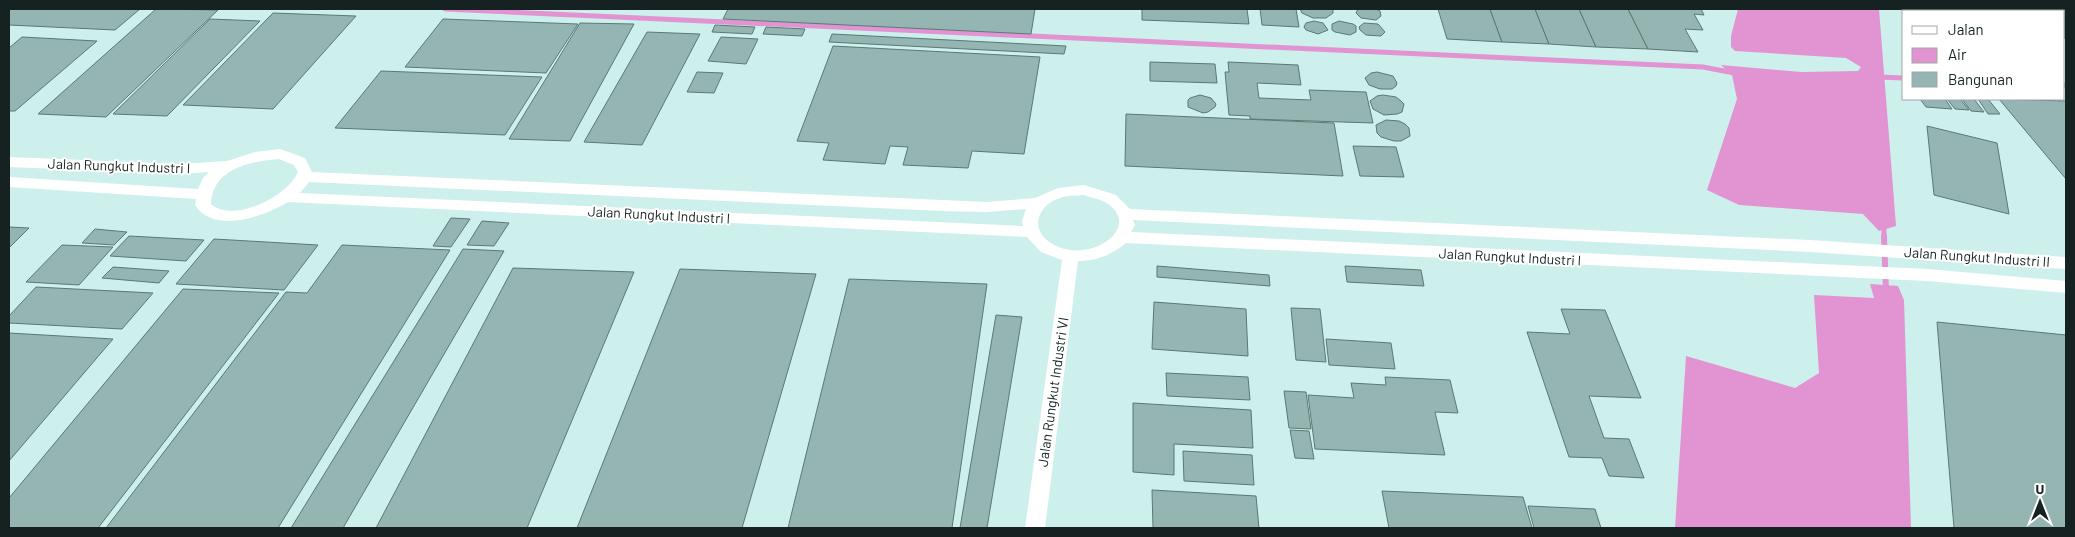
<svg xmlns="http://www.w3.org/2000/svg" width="2075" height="537" viewBox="0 0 2075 537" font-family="Barlow,sans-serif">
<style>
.water{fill:#e293d1}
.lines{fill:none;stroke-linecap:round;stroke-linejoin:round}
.stream-far1{stroke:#e293d1;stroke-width:5}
.stream{stroke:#e293d1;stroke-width:6}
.building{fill:#94b5b2;stroke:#597975}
.minor{fill:#fff;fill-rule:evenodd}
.labels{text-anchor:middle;stroke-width:4;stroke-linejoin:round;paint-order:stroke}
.street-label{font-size:14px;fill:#152221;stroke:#fff}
</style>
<rect width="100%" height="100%" fill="#cdf0ec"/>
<g class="water">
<polygon points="1738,9 1879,9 1896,226 1879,231 1863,214 1739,205 1707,190 1737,99 1732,75 1721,65 1801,72 1858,71 1861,67 1846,58 1735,51 1731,47 1731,36"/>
<polygon points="1870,284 1898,286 1904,300 1911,528 1675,528 1686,356 1795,388 1819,373 1814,295 1874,298"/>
</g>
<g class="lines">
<g class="stream-far1">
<polyline points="445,9 1703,67 1734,73"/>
<polyline points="1878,77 1904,78"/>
<polyline points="2064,85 2066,86"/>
<polyline points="1884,223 1884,237"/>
</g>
<polyline class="stream" points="1884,236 1886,291"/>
</g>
<g class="building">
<polygon points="9,9 140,9 115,30 9,25"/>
<polygon points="156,9 218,10 106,117 38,114"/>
<polygon points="728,9 1035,9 1031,34 723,19"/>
<polygon points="1142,9 1247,9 1249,24 1142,20"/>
<polygon points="1260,9 1296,9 1299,27 1262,25"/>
<polygon points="1300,9 1333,9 1333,13 1326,18 1313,18 1302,13"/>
<polygon points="1358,9 1376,9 1380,11 1381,16 1376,20 1361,18 1356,13"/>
<polygon points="1438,9 1490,9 1502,42 1447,39"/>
<polygon points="1490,9 1535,9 1549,44 1502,42"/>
<polygon points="1535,9 1579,9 1596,47 1549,44"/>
<polygon points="1579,9 1628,9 1648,49 1596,47"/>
<polygon points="1628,9 1701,9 1704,15 1694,14 1703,30 1685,29 1698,52 1648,49"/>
<polygon points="1976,9 2013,9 2015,11 1979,11"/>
<polygon points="2036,9 2066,9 2066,40 2064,37 2064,11 2039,11"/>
<polygon points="273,13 356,16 273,109 183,105"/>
<polygon points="210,19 260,21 167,116 113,114"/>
<polygon points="443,19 578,24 546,73 405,67"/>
<polygon points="1314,21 1323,23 1328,30 1318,34 1306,30 1304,27 1306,23"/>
<polygon points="1339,21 1353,24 1356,26 1356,32 1350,35 1335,32 1332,30 1332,24"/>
<polygon points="580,23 634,24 570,141 509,139"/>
<polygon points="1364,23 1378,24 1385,32 1381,36 1366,35 1360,30 1359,27"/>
<polygon points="715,25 755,27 752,34 712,32"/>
<polygon points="766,27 805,29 802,36 763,34"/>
<polygon points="647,32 700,34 642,145 584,142"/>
<polygon points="832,34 1066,46 1064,54 829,42"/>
<polygon points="22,37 97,41 15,111 9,111 9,48"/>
<polygon points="721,37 758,39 746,64 708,61"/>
<polygon points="833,46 1040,57 1024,154 972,151 968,168 903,165 908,147 890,146 885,164 823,160 829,143 797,141"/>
<polygon points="1150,62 1215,64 1217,83 1150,81"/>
<polygon points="1228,62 1298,65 1301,85 1257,83 1259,98 1311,100 1309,90 1366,92 1373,123 1250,119 1250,116 1229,115 1225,72 1229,72"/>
<polygon points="381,71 542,77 505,135 335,128"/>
<polygon points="697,72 723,73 714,93 687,92"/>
<polygon points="1377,72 1393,76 1397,83 1396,86 1392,89 1380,89 1369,85 1365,78 1371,73"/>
<polygon points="1200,95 1211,98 1216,104 1215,107 1208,112 1203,113 1188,107 1188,100 1190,98"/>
<polygon points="1383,95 1396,97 1401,101 1404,104 1402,112 1397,114 1384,115 1373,109 1370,101 1377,96"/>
<polygon points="1920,99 1945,99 1952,109 1926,107"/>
<polygon points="1947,99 1960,99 1969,110 1955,109"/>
<polygon points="1962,99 1974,99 1984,112 1971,111"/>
<polygon points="1978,99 1988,99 2000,114 1988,114"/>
<polygon points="1999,99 2066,101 2066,179"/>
<polygon points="1126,114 1334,123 1343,176 1125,166"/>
<polygon points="1386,120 1399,121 1405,124 1409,128 1410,136 1401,141 1394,141 1381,137 1377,133 1376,125"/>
<polygon points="1927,126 1997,143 2009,214 1934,195"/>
<polygon points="1353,146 1396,147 1404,177 1360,176"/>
<polygon points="451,218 470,219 451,247 433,246"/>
<polygon points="482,221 509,223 494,246 467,245"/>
<polygon points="9,227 29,228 9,248"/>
<polygon points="95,229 127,232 114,245 82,243"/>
<polygon points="129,236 204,240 186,261 110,256"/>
<polygon points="214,239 318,245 284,290 176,284"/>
<polygon points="62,245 113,247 79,285 26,282"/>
<polygon points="342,245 450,250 278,528 106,528 286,292 307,293"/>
<polygon points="463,249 504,251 343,528 291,528"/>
<polygon points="1157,266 1269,275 1270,286 1157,277"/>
<polygon points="1345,266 1421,270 1424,286 1347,282"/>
<polygon points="113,267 169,271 159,283 102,278"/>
<polygon points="513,268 634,272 527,528 376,528"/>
<polygon points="680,269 816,274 742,528 577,528"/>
<polygon points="849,279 987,284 952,528 788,528"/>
<polygon points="36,287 153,293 122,329 9,323 9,316"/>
<polygon points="183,289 279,293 98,528 9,528 9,498"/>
<polygon points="1154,302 1246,309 1248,356 1152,349"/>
<polygon points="1291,308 1320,309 1326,362 1296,360"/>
<polygon points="1561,309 1605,310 1641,398 1589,396 1604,438 1629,439 1644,478 1609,476 1602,458 1569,457 1527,332 1570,334"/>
<polygon points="996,315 1022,317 987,528 960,528"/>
<polygon points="1937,322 2066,335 2066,528 1954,528"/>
<polygon points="9,333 113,339 9,461"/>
<polygon points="1326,339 1391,343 1395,369 1329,365"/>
<polygon points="1166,373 1248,377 1250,400 1167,396"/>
<polygon points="1385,377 1450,380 1458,413 1435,412 1445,455 1315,449 1308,395 1354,398 1351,383 1386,385"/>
<polygon points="1284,391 1306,392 1311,429 1289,428"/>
<polygon points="1133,403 1251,410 1253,448 1174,444 1174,475 1133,472"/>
<polygon points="1290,430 1309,431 1314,459 1295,458"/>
<polygon points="1183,451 1252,455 1254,485 1184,481"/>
<polygon points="1152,490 1256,496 1259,528 1153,528"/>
<polygon points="1382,491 1523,497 1532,528 1389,528"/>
<polygon points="1528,506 1595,509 1601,528 1534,528"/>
</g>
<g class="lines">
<path class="minor" d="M280 149 305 158 312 172 987 202 1035 198 1058 188 1084 185 1116 195 1130 209 1810 240 2066 257V269L1810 252 1133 220 1135 225 1131 232 1927 269 2066 281V293L1927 281 1126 243C1111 255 1097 261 1078 261L1045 528H1025L1062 260 1041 252 1027 237 288 202C265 216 214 235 195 205L196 199 9 187V177L198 189 203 178 209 172 181 174 9 167V157L181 164 227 161 255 152ZM279 159 294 165 298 172C288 196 234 224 211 204 212 169 250 161 279 159ZM309 182 942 211 987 212 1026 209 1022 221 1023 226 300 193ZM1083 195C1090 197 1099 199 1105 202 1147 228 1085 269 1048 241 1029 226 1040 204 1060 198 1067 195 1076 196 1083 195Z"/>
</g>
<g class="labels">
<g class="street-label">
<text transform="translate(119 166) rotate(2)" y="5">Jalan Rungkut Industri I</text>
<text transform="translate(659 215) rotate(3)" y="5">Jalan Rungkut Industri I</text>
<text transform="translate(1510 257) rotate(3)" y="5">Jalan Rungkut Industri I</text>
<text transform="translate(1977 257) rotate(4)" y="5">Jalan Rungkut Industri II</text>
<text transform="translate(1053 392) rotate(-82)" y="5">Jalan Rungkut Industri VI</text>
</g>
</g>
<rect width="2075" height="537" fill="none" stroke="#152221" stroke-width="20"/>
<rect x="1902" y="10" width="162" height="90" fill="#ffffff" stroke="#a1a7a6"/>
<rect x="1912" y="26" width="25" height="8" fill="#ffffff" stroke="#a1a7a6"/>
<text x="1948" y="35" font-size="15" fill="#152221">Jalan</text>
<rect x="1912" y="48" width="25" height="15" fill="#e293d1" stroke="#a1a7a6"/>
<text x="1948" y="60" font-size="15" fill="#152221">Air</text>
<rect x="1912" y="72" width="25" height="15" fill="#94b5b2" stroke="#a1a7a6"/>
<text x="1948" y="85" font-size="15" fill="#152221">Bangunan</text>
<g transform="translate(2040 502)" stroke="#ffffff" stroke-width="4" paint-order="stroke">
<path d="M0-4L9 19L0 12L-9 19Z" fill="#152221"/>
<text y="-8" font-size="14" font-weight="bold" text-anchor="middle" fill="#152221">U</text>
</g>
</svg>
